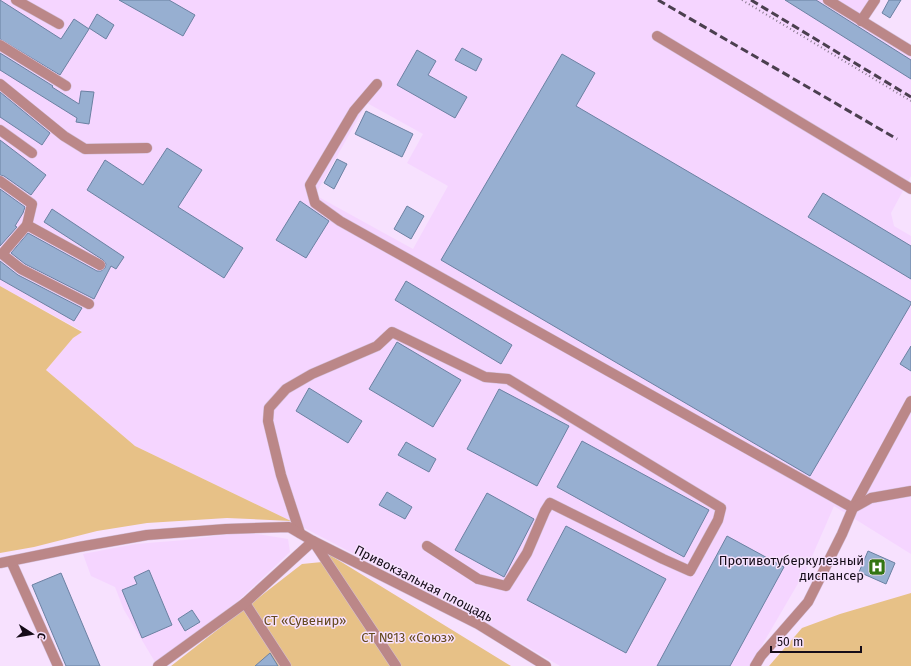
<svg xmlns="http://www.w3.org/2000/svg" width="911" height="666" viewBox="0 0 911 666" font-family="'Fira Sans',sans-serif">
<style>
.built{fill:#f5d5ff;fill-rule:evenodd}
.green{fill:#e7c187}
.building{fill:#97afd1;stroke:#6b81a2}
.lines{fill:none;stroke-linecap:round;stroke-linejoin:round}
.minor-casing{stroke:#d3bfd9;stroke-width:11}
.path{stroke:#85768a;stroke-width:2;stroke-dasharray:1 3;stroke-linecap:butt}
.minor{stroke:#bb8788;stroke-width:10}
.rail{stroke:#4b3f4f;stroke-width:3;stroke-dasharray:8 4;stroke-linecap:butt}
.labels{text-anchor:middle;stroke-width:3;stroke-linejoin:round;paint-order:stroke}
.poi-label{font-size:13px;fill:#150c18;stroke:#f7e1fe;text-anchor:end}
.street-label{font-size:13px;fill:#150c18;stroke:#f7e1fe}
.park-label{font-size:13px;fill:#644a1e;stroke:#f7e1fe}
</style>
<rect width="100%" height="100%" fill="#f7e1fe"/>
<g class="built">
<path d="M0 0H875L862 21 911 51V176L891 213 894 226 911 236V554L834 506 807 568 750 666H560L495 628 291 521 135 446 46 370 73 338 82 331 0 286ZM367 103 423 134 407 163 448 186 413 249 315 195Z"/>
<polygon points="244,532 288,539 290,552 238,601 155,662 124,610 115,587 91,576 83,554 135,544 185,540"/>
</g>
<g class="green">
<polygon points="0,286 82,332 73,338 46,370 135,446 291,521 227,518 147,523 97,531 34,547 0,553"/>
<polygon points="330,555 511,666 171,666 302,564 322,562"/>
<polygon points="911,593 911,666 769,666 802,628 840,614"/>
</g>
<g class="building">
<polygon points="0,0 61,39 74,19 89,29 60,75 0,39"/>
<polygon points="119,0 169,0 195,15 183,36"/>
<polygon points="785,0 816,0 911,60 911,79"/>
<polygon points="889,0 901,0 890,18 882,13"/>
<polygon points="97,14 114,25 106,39 89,28"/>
<polygon points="462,48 482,59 476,71 455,60"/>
<polygon points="417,50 436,61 428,75 467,97 455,118 397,85"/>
<polygon points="0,53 53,86 52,87 79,104 81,91 94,92 89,124 76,122 77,118 0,70"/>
<polygon points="562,54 595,73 576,106 911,302 911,304 810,476 441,260"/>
<polygon points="0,92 50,133 42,145 0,117"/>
<polygon points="366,111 413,134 402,157 355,134"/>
<polygon points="0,140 46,175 31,195 4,176 0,175"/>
<polygon points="167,148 202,170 178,207 243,248 224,278 87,190 105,160 143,185"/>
<polygon points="337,159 347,164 334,189 324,183"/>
<polygon points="0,189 25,207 23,213 15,226 17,227 0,246"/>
<polygon points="823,193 911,246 911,279 808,217"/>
<polygon points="300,201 329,221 306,258 276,240"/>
<polygon points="407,206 424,216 411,239 394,229"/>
<polygon points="52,209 124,257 116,269 111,266 94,299 25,264 11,253 28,233 97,271 101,271 105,268 106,264 103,260 44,222"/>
<polygon points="0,261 18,275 82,308 74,321 0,279"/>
<polygon points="406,281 512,345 501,364 395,300"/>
<polygon points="397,342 461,380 433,427 369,389"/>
<polygon points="911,346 911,371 900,364"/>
<polygon points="309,388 362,421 348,443 296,411"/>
<polygon points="499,389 569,426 537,486 467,449"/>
<polygon points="582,441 709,510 684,557 557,487"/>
<polygon points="406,442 436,459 429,472 398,455"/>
<polygon points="387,492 412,507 405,519 379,505"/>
<polygon points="487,493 534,519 504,577 455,550"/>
<polygon points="566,526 666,579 626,653 527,600"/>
<polygon points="727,536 784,567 730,666 657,666"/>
<polygon points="868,551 895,563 886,584 859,572"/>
<polygon points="149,570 172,625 142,638 122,590 137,584 134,577"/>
<polygon points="61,573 100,666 66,666 32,585"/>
<polygon points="192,610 200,622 185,631 178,619"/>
<polygon points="270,653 278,666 255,666"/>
</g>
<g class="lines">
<defs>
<g id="minor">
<polyline points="16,0 59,24"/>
<polyline points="828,0 911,51"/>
<polyline points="861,21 875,0"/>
<polyline points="657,36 911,189"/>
<polyline points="0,45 66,86"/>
<polyline points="0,84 64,136 85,149 147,148"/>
<polyline points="377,84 354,111 310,185 315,203 340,221 853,508 911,401"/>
<polyline points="0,130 32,153"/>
<polyline points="0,181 32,204 27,225 100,265"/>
<polyline points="27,225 2,254 21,269 89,304"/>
<polyline points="300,533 281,475 268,421 269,408 286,389 312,374 377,346 392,332 485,377 508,379 721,508 718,520 690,571 663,559 550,503 545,511 527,553 506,586 478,579 427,546"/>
<polyline points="11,561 58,666"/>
<polyline points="0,563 79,547 147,535 226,529 289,527 313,541 478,624 546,666"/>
<polyline points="245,603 286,666"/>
<polyline points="158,666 245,603 313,541 396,666"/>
<polyline points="755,666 761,656 808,602 842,534 853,508 871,498 911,491"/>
</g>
</defs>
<use href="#minor" class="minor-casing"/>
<polyline class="path" points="742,0 911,101"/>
<use href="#minor" class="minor"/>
<g class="rail">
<polyline points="658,0 897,139"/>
<polyline points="751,0 911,97"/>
</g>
</g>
<defs>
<symbol id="hospital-square" viewBox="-11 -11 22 22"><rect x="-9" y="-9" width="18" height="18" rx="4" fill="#337512" stroke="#f7e1fe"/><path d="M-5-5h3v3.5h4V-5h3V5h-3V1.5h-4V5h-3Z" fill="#fff"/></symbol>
</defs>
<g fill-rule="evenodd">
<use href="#hospital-square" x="867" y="557" width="20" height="20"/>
</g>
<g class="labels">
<g class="poi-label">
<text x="864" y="565">Противотуберкулезный<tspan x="864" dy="15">диспансер</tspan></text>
</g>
<g class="street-label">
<text transform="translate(424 583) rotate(27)" y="5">Привокзальная площадь</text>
</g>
<g class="park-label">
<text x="305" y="625">СТ «Сувенир»</text>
<text x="408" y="642">СТ №13 «Союз»</text>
</g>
</g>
<g transform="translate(32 634) rotate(102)" stroke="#f7e1fe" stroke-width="3" paint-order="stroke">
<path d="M0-3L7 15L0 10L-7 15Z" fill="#150c18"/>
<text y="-6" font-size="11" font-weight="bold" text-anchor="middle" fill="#150c18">С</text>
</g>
<path d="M771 646v6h90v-6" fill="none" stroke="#150c18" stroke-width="2"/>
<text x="777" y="646" font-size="12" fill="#150c18" stroke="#f7e1fe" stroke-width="3" paint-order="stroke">50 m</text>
</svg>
